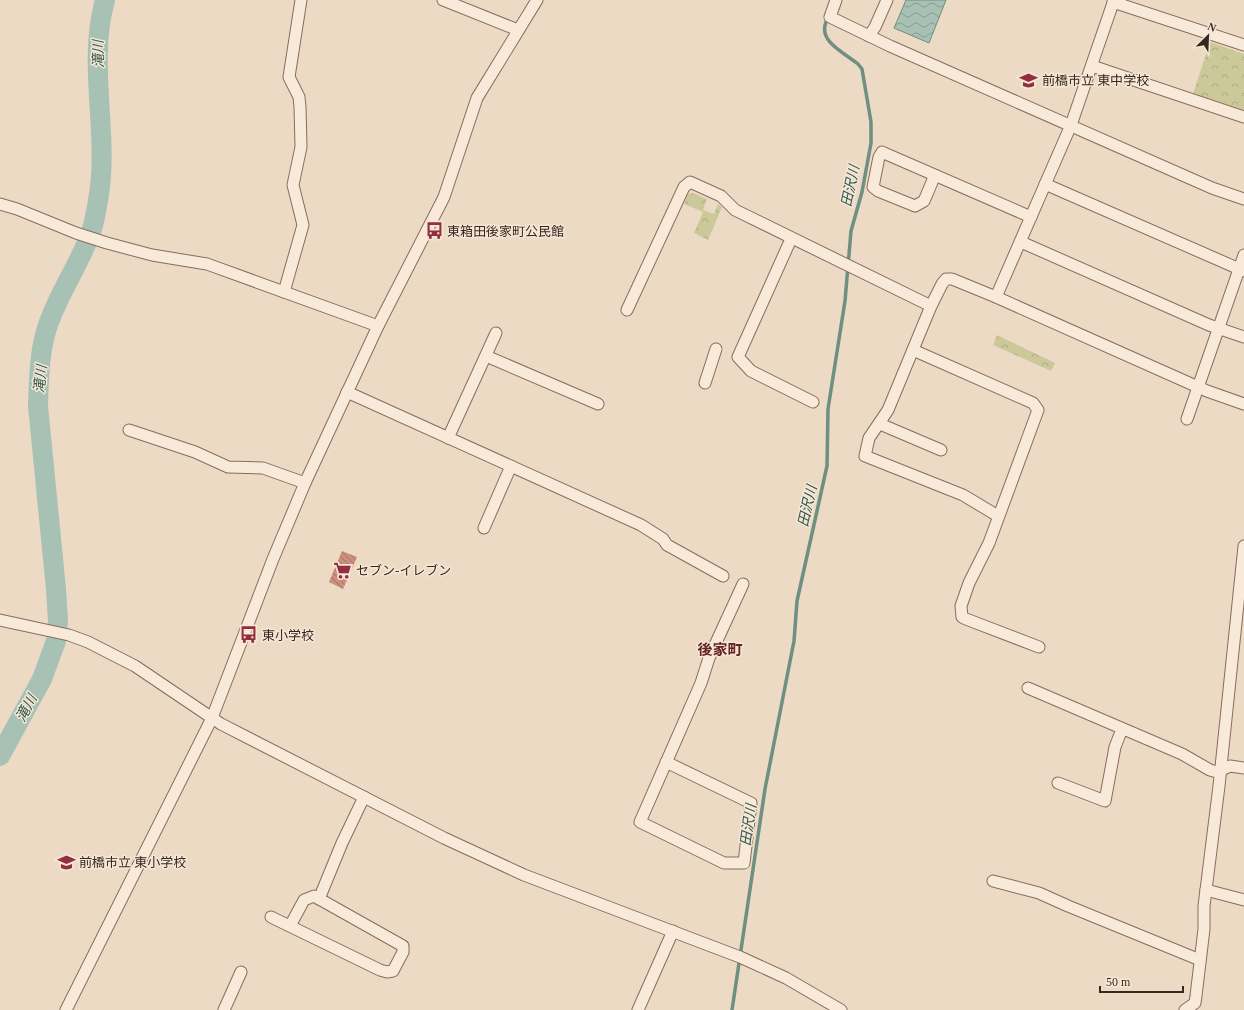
<svg xmlns="http://www.w3.org/2000/svg" width="1244" height="1010" viewBox="0 0 1244 1010" font-family="'Times New Roman','Noto Sans JP',serif">
<style>
.park{fill:url(#park-crowns)}
.water{fill:url(#water-waves);stroke:#6e8f81}
.lines{fill:none;stroke-linecap:round;stroke-linejoin:round}
.stream{stroke:#6e8f81;stroke-width:3.5}
.river{stroke:#a7c1b5;stroke-width:20}
.building{fill:url(#building-back-hatch)}
.minor-casing{stroke:#886c5c;stroke-width:13}
.minor{stroke:#f8e9d9;stroke-width:11}
.labels{text-anchor:middle;stroke-width:3;stroke-linejoin:round;paint-order:stroke}
.poi-label{font-size:13px;fill:#38271f;stroke:#f5e6d5;text-anchor:start}
.water-label{font-size:14px;font-style:italic;fill:#2f584e;stroke:#f5e6d5}
.quarter-label{font-size:15px;font-weight:bold;fill:#642220;stroke:#f5e6d5}
</style>
<defs>
<pattern id="park-crowns" width="20" height="18" patternUnits="userSpaceOnUse"><rect width="20" height="18" fill="#cbc899"/><path d="M2 6a3 3 0 1 1 6 0M12 15a3 3 0 1 1 6 0" fill="none" stroke="#afac83"/></pattern>
<pattern id="water-waves" width="16" height="10" patternUnits="userSpaceOnUse"><rect width="16" height="10" fill="#a7c1b5"/><path d="M0 5q4-4 8 0t8 0" fill="none" stroke="#899d93"/></pattern>
<pattern id="building-back-hatch" width="6" height="6" patternUnits="userSpaceOnUse"><rect width="6" height="6" fill="#ca907c"/><path d="M-1 5l2 2M0 0l6 6M5-1l2 2" fill="none" stroke="#a57665"/></pattern>
</defs>
<rect width="100%" height="100%" fill="#eddac5"/>
<g class="park">
<polygon points="1210,42 1244,54 1244,114 1192,97"/>
<polygon points="693,193 707,199 703,210 714,214 718,204 722,207 708,240 694,233 703,212 684,204 688,194"/>
<polygon points="997,335 1055,363 1051,371 993,345"/>
</g>
<polygon class="water" points="906,0 946,0 929,43 894,28"/>
<g class="lines">
<path class="stream" d="M732 1010 765 789 794 641 797 601 827 466 828 409 845 301 851 231 862 192 871 143V122L862 69 858 64C845 53 818 42 826 22"/>
<path class="river" d="M0 756 42 679 56 641 58 621 56 589 38 406C39 380 39 353 47 328 58 293 81 263 92 229 96 216 98 201 100 187 107 125 88 61 105 0"/>
</g>
<polygon class="building" points="342,551 357,557 343,589 329,582"/>
<g class="lines">
<defs>
<g id="minor">
<polyline points="443,0 518,30"/>
<polyline points="836,0 830,17 890,46 1212,188 1244,199"/>
<polyline points="1113,2 1244,45"/>
<polyline points="869,36 875,27 887,0"/>
<polyline points="1092,66 1244,117"/>
<polyline points="935,175 924,201 915,206 878,191 873,187 879,157 882,152 884,153 1031,217"/>
<polyline points="1045,184 1244,271"/>
<polyline points="0,204 17,209 76,233 107,243 152,255 207,264 378,326"/>
<polyline points="791,239 738,357 751,371 813,402"/>
<polyline points="1021,242 1209,325 1244,337"/>
<polyline points="284,292 303,225 293,185 301,147 300,107 299,97 289,77 301,0"/>
<polyline points="996,297 1071,125 1114,0"/>
<polyline points="627,310 684,187 690,182 721,196 735,210 931,306"/>
<polyline points="913,350 1033,403 1038,410 989,543 969,583 961,606 962,617 966,619 1039,647"/>
<polyline points="486,356 598,404"/>
<polyline points="705,383 716,349"/>
<polyline points="347,392 641,525 663,539 667,545 723,576"/>
<polyline points="1187,419 1244,255"/>
<polyline points="880,424 941,450"/>
<polyline points="129,430 195,452 228,467 263,468 305,483"/>
<polyline points="448,438 496,333"/>
<polyline points="998,516 963,495 865,456 869,438 888,410 931,306 942,284 946,279 952,279 996,297 1207,391 1244,404"/>
<polyline points="484,528 511,466"/>
<polyline points="0,620 69,635 88,642 135,666 221,724 444,838 524,875 740,957 786,978 841,1010"/>
<polyline points="1028,688 1182,754 1210,770 1217,772 1230,766 1244,768"/>
<polyline points="666,762 751,803 744,863 724,863 640,822 701,683 709,658 743,584"/>
<polyline points="1058,783 1105,801 1115,747 1122,729"/>
<polyline points="993,881 1039,893 1068,906 1200,960"/>
<polyline points="1206,890 1244,900"/>
<polyline points="319,899 342,843 364,797"/>
<polyline points="271,917 380,970 387,972 393,971 403,952 403,946 314,896 304,900 290,926"/>
<polyline points="66,1010 212,718 273,559 305,483 378,326 444,197 477,98 537,0"/>
<polyline points="224,1010 241,972"/>
<polyline points="638,1010 673,931"/>
<polyline points="1185,1010 1195,1003 1196,996 1204,929 1204,906 1219,786 1244,546"/>
</g>
</defs>
<use href="#minor" class="minor-casing"/>
<use href="#minor" class="minor"/>
</g>
<defs>
<symbol id="school-bare" viewBox="-9 -9 18 18"><path d="M0-5L7-2L0 1L-7-2ZM-4 1L0 2.5L4 1V4Q0 6-4 4Z" fill="#952d40" stroke="#f5e6d5" stroke-width="2.5" paint-order="stroke"/></symbol>
<symbol id="bus-bare" viewBox="-9 -9 18 18"><path d="M-5-6H5V4H4V6H2V4H-2V6H-4V4H-5ZM-3.5-4V0h7V-4ZM-3.5 1.2v1.5H-2V1.2ZM2 1.2v1.5H3.5V1.2Z" fill="#952d40" stroke="#f5e6d5" stroke-width="2.5" paint-order="stroke"/></symbol>
<symbol id="supermarket-bare" viewBox="-9 -9 18 18"><path d="M-6-5.5h2.5l.6 2H6L4.5 2H-2.5L-4.4-4H-6ZM-1.5 3.2a1.3 1.3 0 1 0 .1 0ZM3 3.2a1.3 1.3 0 1 0 .1 0Z" fill="#952d40" stroke="#f5e6d5" stroke-width="2.5" paint-order="stroke"/></symbol>
</defs>
<g fill-rule="evenodd">
<use href="#school-bare" x="1016" y="68" width="25" height="25"/>
<use href="#bus-bare" x="422" y="218" width="25" height="25"/>
<use href="#supermarket-bare" x="330" y="558" width="25" height="25"/>
<use href="#bus-bare" x="236" y="622" width="25" height="25"/>
<use href="#school-bare" x="54" y="850" width="25" height="25"/>
</g>
<g class="labels">
<g class="poi-label">
<text x="1042" y="85">前橋市立 東中学校</text>
<text x="447" y="236">東箱田後家町公民館</text>
<text x="356" y="575">セブン-イレブン</text>
<text x="262" y="640">東小学校</text>
<text x="79" y="867">前橋市立 東小学校</text>
</g>
<g class="water-label">
<text transform="translate(98 54) rotate(-91)" y="5">滝川</text>
<text transform="translate(850 186) rotate(-78)" y="5">田沢川</text>
<text transform="translate(40 379) rotate(-84)" y="5">滝川</text>
<text transform="translate(807 506) rotate(-77)" y="5">田沢川</text>
<text transform="translate(26 708) rotate(-62)" y="5">滝川</text>
<text transform="translate(748 825) rotate(-82)" y="5">田沢川</text>
</g>
<g class="quarter-label">
<text x="720" y="655">後家町</text>
</g>
</g>
<g transform="translate(1208 36) rotate(24)" stroke="#f5e6d5" stroke-width="3" paint-order="stroke">
<path d="M0-3L7 15L0 10L-7 15Z" fill="#38271f"/>
<text y="-6" font-size="11" font-weight="bold" text-anchor="middle" fill="#38271f">N</text>
</g>
<path d="M1100 986v6h83v-6" fill="none" stroke="#38271f" stroke-width="2"/>
<text x="1106" y="986" font-size="12" fill="#38271f" stroke="#f5e6d5" stroke-width="3" paint-order="stroke">50 m</text>
</svg>
